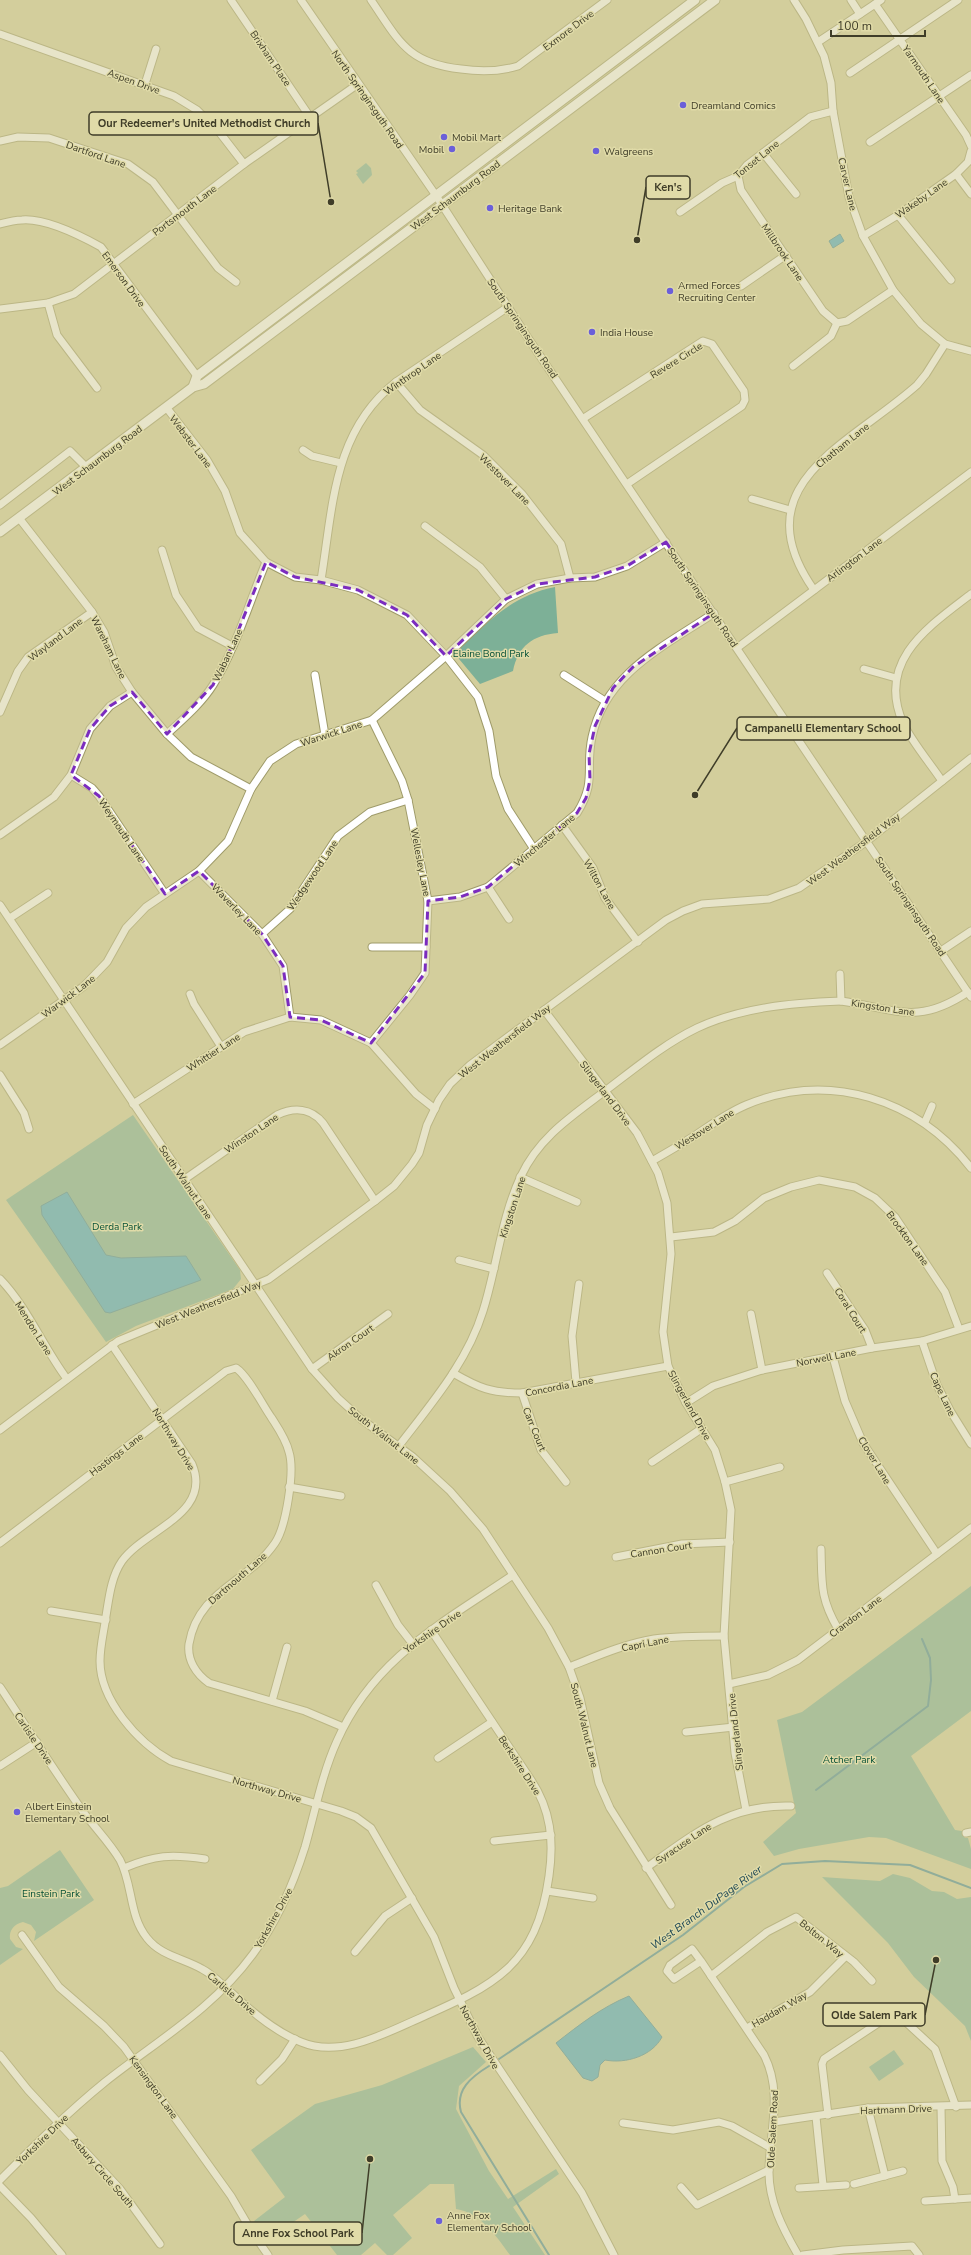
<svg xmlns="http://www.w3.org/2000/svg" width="971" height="2255" viewBox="0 0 971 2255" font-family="'Nunito Sans',sans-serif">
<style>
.green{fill:#7db097}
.water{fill:#41a5c6;stroke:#408697}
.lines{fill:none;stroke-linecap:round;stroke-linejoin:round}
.stream{stroke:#408697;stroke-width:2}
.minor-casing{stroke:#9f9b6a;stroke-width:9}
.major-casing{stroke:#9f9b6a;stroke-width:11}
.minor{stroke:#fff;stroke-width:7}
.major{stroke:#fff;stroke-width:9}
.marked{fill:none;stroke:#7b2cbf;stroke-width:3;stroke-dasharray:8 5;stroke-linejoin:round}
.poi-dot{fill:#6b5fd9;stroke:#e0dba8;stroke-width:1.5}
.labels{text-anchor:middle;stroke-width:3;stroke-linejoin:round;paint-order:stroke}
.street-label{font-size:10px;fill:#3f3d28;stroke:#e0dba8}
.poi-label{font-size:10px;fill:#3f3d28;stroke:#e0dba8;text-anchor:start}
.park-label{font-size:10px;fill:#055036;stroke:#e0dba8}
.water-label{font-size:11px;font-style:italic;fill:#1a4554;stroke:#e0dba8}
.leader{fill:none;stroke:#3f3d28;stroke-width:1.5}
.callout-dot{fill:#3f3d28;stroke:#e0dba8;stroke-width:1.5}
.callout{fill:#e0dba8;stroke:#3f3d28;stroke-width:1.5}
.callout-label{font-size:11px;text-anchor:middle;font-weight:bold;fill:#3f3d28}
</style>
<rect width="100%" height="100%" fill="#d3ce9c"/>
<g class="green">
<polygon points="366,163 371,168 372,175 363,184 356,174 358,173 356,171"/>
<path d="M555 587 558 633C533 635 518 646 513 671L480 684 454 653C487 623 510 596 555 587Z"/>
<polygon points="133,1115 240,1270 241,1279 233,1289 136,1326 106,1342 6,1200"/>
<polygon points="971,1586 971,1711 911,1756 955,1830 962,1831 965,1838 968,1838 971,1849 971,1869 886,1838 869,1837 799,1849 774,1856 763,1842 796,1813 777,1720 802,1712"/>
<path d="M60 1850 94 1900 34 1941 36 1932 31 1925 23 1922C14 1924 9 1930 10 1939L16 1947 23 1949 0 1965V1888L8 1886Z"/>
<polygon points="893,1874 910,1878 932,1891 944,1892 957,1899 971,1897 971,2041 965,2026 914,1977 888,1943 822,1877 880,1881"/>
<path d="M473 2047 486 2062 459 2086 456 2109 489 2171 508 2199 556 2169 559 2174 513 2207 545 2255H510C496 2236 481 2213 456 2209L454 2184H430L393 2215 412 2238 393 2255H387L375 2243 361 2255H337L305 2214 266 2241 254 2221 285 2197 251 2150 315 2104 382 2085Z"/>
<polygon points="894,2050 904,2064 879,2081 869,2067"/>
</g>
<g class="water">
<polygon points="840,234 844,241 833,248 829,241"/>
<polygon points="67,1192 106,1255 121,1258 186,1256 201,1280 110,1313 105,1312 42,1215 41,1206"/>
<path d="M629 1996 662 2037C652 2056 626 2064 605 2060L600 2065 598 2077 592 2081 583 2078 556 2043C579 2025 602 2007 629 1996Z"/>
</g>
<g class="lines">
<g class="stream">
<polyline points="816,1790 928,1706 931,1680 930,1658 922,1639"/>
<polyline points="499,2059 683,1935 744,1887 782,1864 825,1861 910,1865 971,1888"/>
<path d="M489 2066C471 2077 455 2090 461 2112L549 2255"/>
</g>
<defs>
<g id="minor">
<polyline points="231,0 310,117"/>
<polyline points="301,0 437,197 528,338 971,997"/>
<path d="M371 0C399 41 407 63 461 69 481 72 498 72 518 66L607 0"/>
<polyline points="794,0 806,19 824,56 831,83 833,111 849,197 863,236 893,290 921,324 945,344 971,351"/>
<polyline points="851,0 860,14"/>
<polyline points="875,4 966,135 971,146"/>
<polyline points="0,34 174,96 197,110 220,133 244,164"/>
<polyline points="818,42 881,0"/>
<polyline points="850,73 958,0"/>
<polyline points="145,84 156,49"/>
<polyline points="0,141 18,137 49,138 128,164 153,182 218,268 236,282"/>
<polyline points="870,142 971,75"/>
<polyline points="763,153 796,194"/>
<polyline points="956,174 971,194"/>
<polyline points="738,176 741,190 823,311 837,323"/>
<polyline points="680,212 722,183 738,176 747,165 810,117 833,111"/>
<polyline points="898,215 951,280"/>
<path d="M0 224C7 222 14 220 22 220 45 218 81 236 101 247L197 376"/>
<polyline points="863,236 898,215 956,174 968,162 971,151"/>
<polyline points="741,286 786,255"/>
<polyline points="48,303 57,335 97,388"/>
<polyline points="0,309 48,303 74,294 244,164 358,84"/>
<polyline points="793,366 831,336 837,323 847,321 893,290"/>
<polyline points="396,382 420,410 483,455 522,494 561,544 570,578"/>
<polyline points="166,407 207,460 225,491 240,533 266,562 295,577 321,580 358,590 407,615 446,656 478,697 489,731 496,776 508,809 534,849"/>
<polyline points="584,418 703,341 712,344 744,391 745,400 742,406 627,484"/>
<polyline points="303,450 312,456 341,463"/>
<polyline points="752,499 790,510"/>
<polyline points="0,505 70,451 86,467"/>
<polyline points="19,518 92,612 104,632 116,667 132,692 167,734 191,757 251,789"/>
<polyline points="425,526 480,567 506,599"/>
<polyline points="162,550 176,595 198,628 232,646"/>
<path d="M321 580C333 507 333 431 396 382L508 307"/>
<path d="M814 590C740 484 850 445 917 385L926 374 945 344"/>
<polyline points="737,648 971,472"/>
<polyline points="864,669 896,678"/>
<polyline points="315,675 325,735"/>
<polyline points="564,675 605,701"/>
<polyline points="0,712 18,671 28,657 92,612"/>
<path d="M167 734C183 719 201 704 213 685 236 648 249 603 266 562"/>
<polyline points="71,775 92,788 99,796 165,894"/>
<path d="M942 781C930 763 912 742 903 723 876 661 928 627 971 594"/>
<polyline points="562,825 593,868 605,898 638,942"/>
<polyline points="0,835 54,797 71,775 90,729 110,706 132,692"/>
<polyline points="199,871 262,934 283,966 290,1017"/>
<polyline points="488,887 509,919"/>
<path d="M428 901 460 897 488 887 577 813C597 781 585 769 592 737 605 673 665 646 714 613"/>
<polyline points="0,905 312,1369 338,1398 361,1419 413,1457 450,1491 483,1529 548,1628 569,1667 580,1698 599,1783 610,1808 671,1905"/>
<polyline points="10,918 48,893"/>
<polyline points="262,934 290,909 338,836 370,812 408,800"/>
<polyline points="372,947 426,947"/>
<polyline points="941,951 971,931"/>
<polyline points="190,994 194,1004 220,1045"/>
<path d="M841 1001C896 1009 917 1026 968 992"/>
<polyline points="544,1010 637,1133 658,1173 667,1203 671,1254 663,1332 668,1366 686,1403 715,1450 725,1482 731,1510 724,1636 735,1753 746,1810"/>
<polyline points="371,1043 410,995 425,973 428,901 408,800 402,781 372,720"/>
<polyline points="0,1045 84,986 107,962 126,928 146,907 199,871 228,841 251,789 270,761 296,744 372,720 446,656 506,599 537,584 570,578 595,577 627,566 666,542"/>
<polyline points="0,1075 24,1113 29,1129"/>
<polyline points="133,1104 244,1032 290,1017 321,1020 371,1043 416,1094 435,1109"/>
<polyline points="925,1122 932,1106"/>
<path d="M652 1161C666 1153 680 1145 694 1136 711 1125 727 1113 746 1105 829 1070 917 1099 971 1168"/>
<polyline points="520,1177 577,1202"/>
<path d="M185 1179 277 1115C294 1107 311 1108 323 1123L375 1201"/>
<polyline points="671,1237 714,1232 735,1221 764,1198 791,1187 819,1180 855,1187 875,1198 895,1217 945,1292 959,1329"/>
<polyline points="459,1260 494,1269"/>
<polyline points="827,1273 865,1330 872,1348"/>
<path d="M0 1279C28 1308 43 1347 67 1379"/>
<polyline points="751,1314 762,1370"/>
<polyline points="922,1341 937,1385 951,1412 971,1444"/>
<path d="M112 1345 192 1464C213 1514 145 1529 122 1561 111 1577 109 1598 106 1616 104 1631 100 1646 100 1661 100 1700 138 1743 171 1761L341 1811 356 1817 371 1828 434 1937 454 1988 478 2037 582 2193 614 2255"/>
<polyline points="833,1357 845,1401 863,1443 937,1554"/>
<polyline points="312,1369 388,1314"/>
<path d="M453 1373C479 1388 491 1393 522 1393L668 1366"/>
<polyline points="576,1382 572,1336 579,1284"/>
<polyline points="522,1393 541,1450 566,1482"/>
<polyline points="686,1403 713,1386 762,1370 872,1348 922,1341 971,1326"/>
<polyline points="0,1430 118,1341 269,1279 375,1201 394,1186 412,1164 419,1153 427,1125 439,1100 450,1084 470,1065 666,920 683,911 702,904 769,899 799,888 867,841 971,758"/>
<path d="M398 1447C430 1405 467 1363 483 1311 497 1267 501 1218 521 1176 538 1139 569 1118 601 1094 632 1071 662 1045 697 1028 742 1007 792 1003 841 1001L840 974"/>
<polyline points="652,1462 701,1429"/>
<polyline points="725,1482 780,1467"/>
<polyline points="289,1487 341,1496"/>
<path d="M0 1543 226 1371 236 1368C248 1376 262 1404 271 1417 278 1428 286 1439 289 1452 295 1471 286 1527 275 1543 248 1583 198 1590 189 1644 187 1660 196 1674 209 1683L305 1711 343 1727"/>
<path d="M821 1549C822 1584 820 1598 838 1629"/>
<polyline points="616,1557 682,1544 730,1542"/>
<polyline points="376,1585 398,1625 412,1643"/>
<polyline points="51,1611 106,1620"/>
<path d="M569 1667C597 1656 624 1644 654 1639 677 1636 701 1636 724 1636"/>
<polyline points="729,1684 768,1675 798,1660 971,1528"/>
<path d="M0 1687C28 1729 55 1772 84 1813 96 1829 110 1843 120 1860 133 1885 129 1916 147 1938 161 1956 183 1958 202 1969 214 1975 223 1986 234 1995 253 2013 276 2032 301 2042 337 2057 378 2037 411 2022 490 1987 536 1970 549 1876 554 1841 551 1810 531 1780L431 1630"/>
<polyline points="272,1701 287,1647"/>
<polyline points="686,1732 734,1727"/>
<polyline points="438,1758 492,1722"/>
<polyline points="0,1766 37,1742"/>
<polyline points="966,1833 971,1832"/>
<polyline points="494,1841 551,1835"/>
<path d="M124 1868C155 1855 171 1854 205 1859"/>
<path d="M646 1868C694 1834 729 1804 791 1806"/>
<polyline points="547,1891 593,1898"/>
<polyline points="22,1935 59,1987 104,2026 124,2047 231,2196 252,2232 268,2255"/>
<polyline points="355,1952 385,1916 412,1898"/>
<path d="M701 1961 674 1979 667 1971 670 1965 692 1949 701 1961 764 2055C783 2092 770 2130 769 2169 768 2201 783 2229 798 2255"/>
<polyline points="711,1976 767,1932 796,1917 854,1962 872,1981"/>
<polyline points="747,2028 810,1992 845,1957"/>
<polyline points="0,2055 28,2090 120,2189 160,2244"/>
<polyline points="260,2081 282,2059 295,2039"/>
<polyline points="941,2107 942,2161 953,2187 955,2199"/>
<polyline points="868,2108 885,2176"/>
<polyline points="828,2115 822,2064 824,2059 895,2012 935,2049 956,2107"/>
<polyline points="816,2117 823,2185"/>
<polyline points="774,2122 868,2108 971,2105"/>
<polyline points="623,2123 673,2130 719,2122 732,2126 771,2148"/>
<path d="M0 2180C34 2146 68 2112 105 2082 158 2040 212 2010 253 1954 277 1922 293 1885 305 1847 315 1812 322 1774 337 1741 373 1659 442 1623 513 1575"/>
<polyline points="854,2184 903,2171"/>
<polyline points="0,2186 31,2218 62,2255"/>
<polyline points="681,2187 697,2205 769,2170"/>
<polyline points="799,2188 846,2185"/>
<polyline points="925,2201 971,2198"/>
<polyline points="803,2255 843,2250 912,2246 919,2255"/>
</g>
<g id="major">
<polyline points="193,387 197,376 695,0"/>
<polyline points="0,532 193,387 204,384 715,0"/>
</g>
</defs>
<use href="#minor" class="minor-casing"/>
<use href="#major" class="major-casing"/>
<use href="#minor" class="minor"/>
<use href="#major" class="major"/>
</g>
<path d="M0 0H971V2255H0ZM666 542 714 613 633 667 613 688 595 726 589 754 590 780 586 798 577 813 488 887 460 897 428 901 425 973 371 1043 321 1020 290 1017 283 966 262 934 199 871 165 894 99 796 71 775 90 729 110 706 132 692 167 734 213 685 232 646 266 562 295 577 358 590 407 615 446 656 506 599 537 584 595 577 627 566Z" fill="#d3ce9c" fill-opacity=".55" fill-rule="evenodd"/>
<path class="marked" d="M666 542 714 613 633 667 613 688 595 726 589 754 590 780 586 798 577 813 488 887 460 897 428 901 425 973 371 1043 321 1020 290 1017 283 966 262 934 199 871 165 894 99 796 71 775 90 729 110 706 132 692 167 734 213 685 232 646 266 562 295 577 358 590 407 615 446 656 506 599 537 584 595 577 627 566Z"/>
<g class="poi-dot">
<circle cx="683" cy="105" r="4"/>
<circle cx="444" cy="137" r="4"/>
<circle cx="452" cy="149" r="4"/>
<circle cx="596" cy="151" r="4"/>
<circle cx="490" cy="208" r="4"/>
<circle cx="670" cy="291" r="4"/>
<circle cx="592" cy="332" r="4"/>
<circle cx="17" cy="1812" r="4"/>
<circle cx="439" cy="2221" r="4"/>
</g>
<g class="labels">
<g class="street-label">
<text transform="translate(568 30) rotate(-37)" y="4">Exmore Drive</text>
<text transform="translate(271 58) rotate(56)" y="4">Brixham Place</text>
<text transform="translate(924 74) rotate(56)" y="4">Yarmouth Lane</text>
<text transform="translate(134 81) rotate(20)" y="4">Aspen Drive</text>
<text transform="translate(368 99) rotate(55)" y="4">North Springinsguth Road</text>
<text transform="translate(96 154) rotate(19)" y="4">Dartford Lane</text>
<text transform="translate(756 159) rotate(-39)" y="4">Tonset Lane</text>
<text transform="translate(848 184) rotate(77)" y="4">Carver Lane</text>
<text transform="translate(455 195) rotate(-37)" y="4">West Schaumburg Road</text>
<text transform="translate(921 198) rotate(-35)" y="4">Wakeby Lane</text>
<text transform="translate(184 210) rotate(-37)" y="4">Portsmouth Lane</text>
<text transform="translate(783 252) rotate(56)" y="4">Millbrook Lane</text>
<text transform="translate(124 279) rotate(54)" y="4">Emerson Drive</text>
<text transform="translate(523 328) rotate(56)" y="4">South Springinsguth Road</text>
<text transform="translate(676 360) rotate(-32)" y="4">Revere Circle</text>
<text transform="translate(412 373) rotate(-35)" y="4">Winthrop Lane</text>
<text transform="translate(191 441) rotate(53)" y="4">Webster Lane</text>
<text transform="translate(842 445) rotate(-39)" y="4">Chatham Lane</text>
<text transform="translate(97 460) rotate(-37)" y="4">West Schaumburg Road</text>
<text transform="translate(505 479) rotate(45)" y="4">Westover Lane</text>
<text transform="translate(854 559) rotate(-37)" y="4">Arlington Lane</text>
<text transform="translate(703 597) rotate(56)" y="4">South Springinsguth Road</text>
<text transform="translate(55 639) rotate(-37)" y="4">Wayland Lane</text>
<text transform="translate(109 647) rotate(64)" y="4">Wareham Lane</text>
<text transform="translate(227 655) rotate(-65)" y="4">Waban Lane</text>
<text transform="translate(331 733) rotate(-18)" y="4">Warwick Lane</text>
<text transform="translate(122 830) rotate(56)" y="4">Weymouth Lane</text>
<text transform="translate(544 840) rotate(-40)" y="4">Winchester Lane</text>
<text transform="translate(853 849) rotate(-37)" y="4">West Weathersfield Way</text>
<text transform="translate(421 862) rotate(79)" y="4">Wellesley Lane</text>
<text transform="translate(312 875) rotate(-56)" y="4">Wedgewood Lane</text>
<text transform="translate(600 884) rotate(61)" y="4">Wilton Lane</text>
<text transform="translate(911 906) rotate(56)" y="4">South Springinsguth Road</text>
<text transform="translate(237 909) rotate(46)" y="4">Waverley Lane</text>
<text transform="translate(68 996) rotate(-37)" y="4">Warwick Lane</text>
<text transform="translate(883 1007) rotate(9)" y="4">Kingston Lane</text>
<text transform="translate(504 1041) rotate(-38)" y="4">West Weathersfield Way</text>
<text transform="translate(213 1052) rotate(-33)" y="4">Whittier Lane</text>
<text transform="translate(606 1093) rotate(53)" y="4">Slingerland Drive</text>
<text transform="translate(704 1129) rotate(-32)" y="4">Westover Lane</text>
<text transform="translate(251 1133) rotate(-34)" y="4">Winston Lane</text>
<text transform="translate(186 1182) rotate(56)" y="4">South Walnut Lane</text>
<text transform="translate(512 1207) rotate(-72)" y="4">Kingston Lane</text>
<text transform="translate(908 1238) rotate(54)" y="4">Brockton Lane</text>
<text transform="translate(208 1304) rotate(-22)" y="4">West Weathersfield Way</text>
<text transform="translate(851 1310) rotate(58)" y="4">Coral Court</text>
<text transform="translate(34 1328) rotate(58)" y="4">Mendon Lane</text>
<text transform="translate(350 1342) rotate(-35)" y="4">Akron Court</text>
<text transform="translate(826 1357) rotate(-11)" y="4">Norwell Lane</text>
<text transform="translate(559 1386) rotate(-11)" y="4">Concordia Lane</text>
<text transform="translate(943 1394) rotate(65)" y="4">Cape Lane</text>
<text transform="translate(690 1405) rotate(61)" y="4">Slingerland Drive</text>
<text transform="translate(535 1429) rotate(68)" y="4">Carr Court</text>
<text transform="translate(384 1435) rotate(38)" y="4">South Walnut Lane</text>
<text transform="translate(174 1439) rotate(58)" y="4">Northway Drive</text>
<text transform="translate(116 1454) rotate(-37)" y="4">Hastings Lane</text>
<text transform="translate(875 1460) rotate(59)" y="4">Clover Lane</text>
<text transform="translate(661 1549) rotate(-9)" y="4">Cannon Court</text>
<text transform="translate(237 1578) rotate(-41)" y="4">Dartmouth Lane</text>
<text transform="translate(855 1616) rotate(-37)" y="4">Crandon Lane</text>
<text transform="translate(432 1631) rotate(-35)" y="4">Yorkshire Drive</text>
<text transform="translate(645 1643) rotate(-11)" y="4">Capri Lane</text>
<text transform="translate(585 1725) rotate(76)" y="4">South Walnut Lane</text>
<text transform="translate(735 1732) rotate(-96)" y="4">Slingerland Drive</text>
<text transform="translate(34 1738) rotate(56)" y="4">Carlisle Drive</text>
<text transform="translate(520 1765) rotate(57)" y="4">Berkshire Drive</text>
<text transform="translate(267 1789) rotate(16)" y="4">Northway Drive</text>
<text transform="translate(683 1843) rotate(-34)" y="4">Syracuse Lane</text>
<text transform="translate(273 1918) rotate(-61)" y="4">Yorkshire Drive</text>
<text transform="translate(822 1938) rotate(39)" y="4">Bolton Way</text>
<text transform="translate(232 1993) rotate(40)" y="4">Carlisle Drive</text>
<text transform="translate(779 2009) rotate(-30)" y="4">Haddam Way</text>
<text transform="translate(480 2037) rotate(61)" y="4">Northway Drive</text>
<text transform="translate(154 2087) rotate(54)" y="4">Kensington Lane</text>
<text transform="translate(896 2109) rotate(-2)" y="4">Hartmann Drive</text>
<text transform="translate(772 2129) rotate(-87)" y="4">Olde Salem Road</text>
<text transform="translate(42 2139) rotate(-44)" y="4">Yorkshire Drive</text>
<text transform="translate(103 2172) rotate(49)" y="4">Asbury Circle South</text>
</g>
<g class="poi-label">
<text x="691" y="109">Dreamland Comics</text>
<text x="452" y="141">Mobil Mart</text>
<text x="444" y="153" text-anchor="end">Mobil</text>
<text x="604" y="155">Walgreens</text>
<text x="498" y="212">Heritage Bank</text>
<text x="678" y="289">Armed Forces<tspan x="678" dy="12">Recruiting Center</tspan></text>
<text x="600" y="336">India House</text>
<text x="25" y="1810">Albert Einstein<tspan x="25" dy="12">Elementary School</tspan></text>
<text x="447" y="2219">Anne Fox<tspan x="447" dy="12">Elementary School</tspan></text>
</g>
<g class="park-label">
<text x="491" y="657">Elaine Bond Park</text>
<text x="117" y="1230">Derda Park</text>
<text x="849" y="1763">Atcher Park</text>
<text x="51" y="1897">Einstein Park</text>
</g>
<g class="water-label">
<text transform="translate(706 1907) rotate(-36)" y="4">West Branch DuPage River</text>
</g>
</g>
<path class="leader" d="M331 202L318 123M637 240L646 187M695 795L737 728M936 1960L925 2015M370 2159L362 2233"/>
<g class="callout-dot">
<circle cx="331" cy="202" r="4"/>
<circle cx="637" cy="240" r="4"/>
<circle cx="695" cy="795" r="4"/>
<circle cx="936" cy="1960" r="4"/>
<circle cx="370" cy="2159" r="4"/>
</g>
<g class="callout">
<rect x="89" y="112" width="229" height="23" rx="4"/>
<rect x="646" y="176" width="44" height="23" rx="4"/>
<rect x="737" y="717" width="173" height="23" rx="4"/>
<rect x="823" y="2003" width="102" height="23" rx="4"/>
<rect x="234" y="2222" width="128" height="23" rx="4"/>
</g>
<g class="callout-label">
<text x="204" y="127">Our Redeemer's United Methodist Church</text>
<text x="668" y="191">Ken's</text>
<text x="823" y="732">Campanelli Elementary School</text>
<text x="874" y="2019">Olde Salem Park</text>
<text x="298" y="2237">Anne Fox School Park</text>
</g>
<path d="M831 30v6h94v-6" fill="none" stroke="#3f3d28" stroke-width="2"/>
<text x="837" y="30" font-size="12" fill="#3f3d28" stroke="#e0dba8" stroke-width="3" paint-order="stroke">100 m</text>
</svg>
